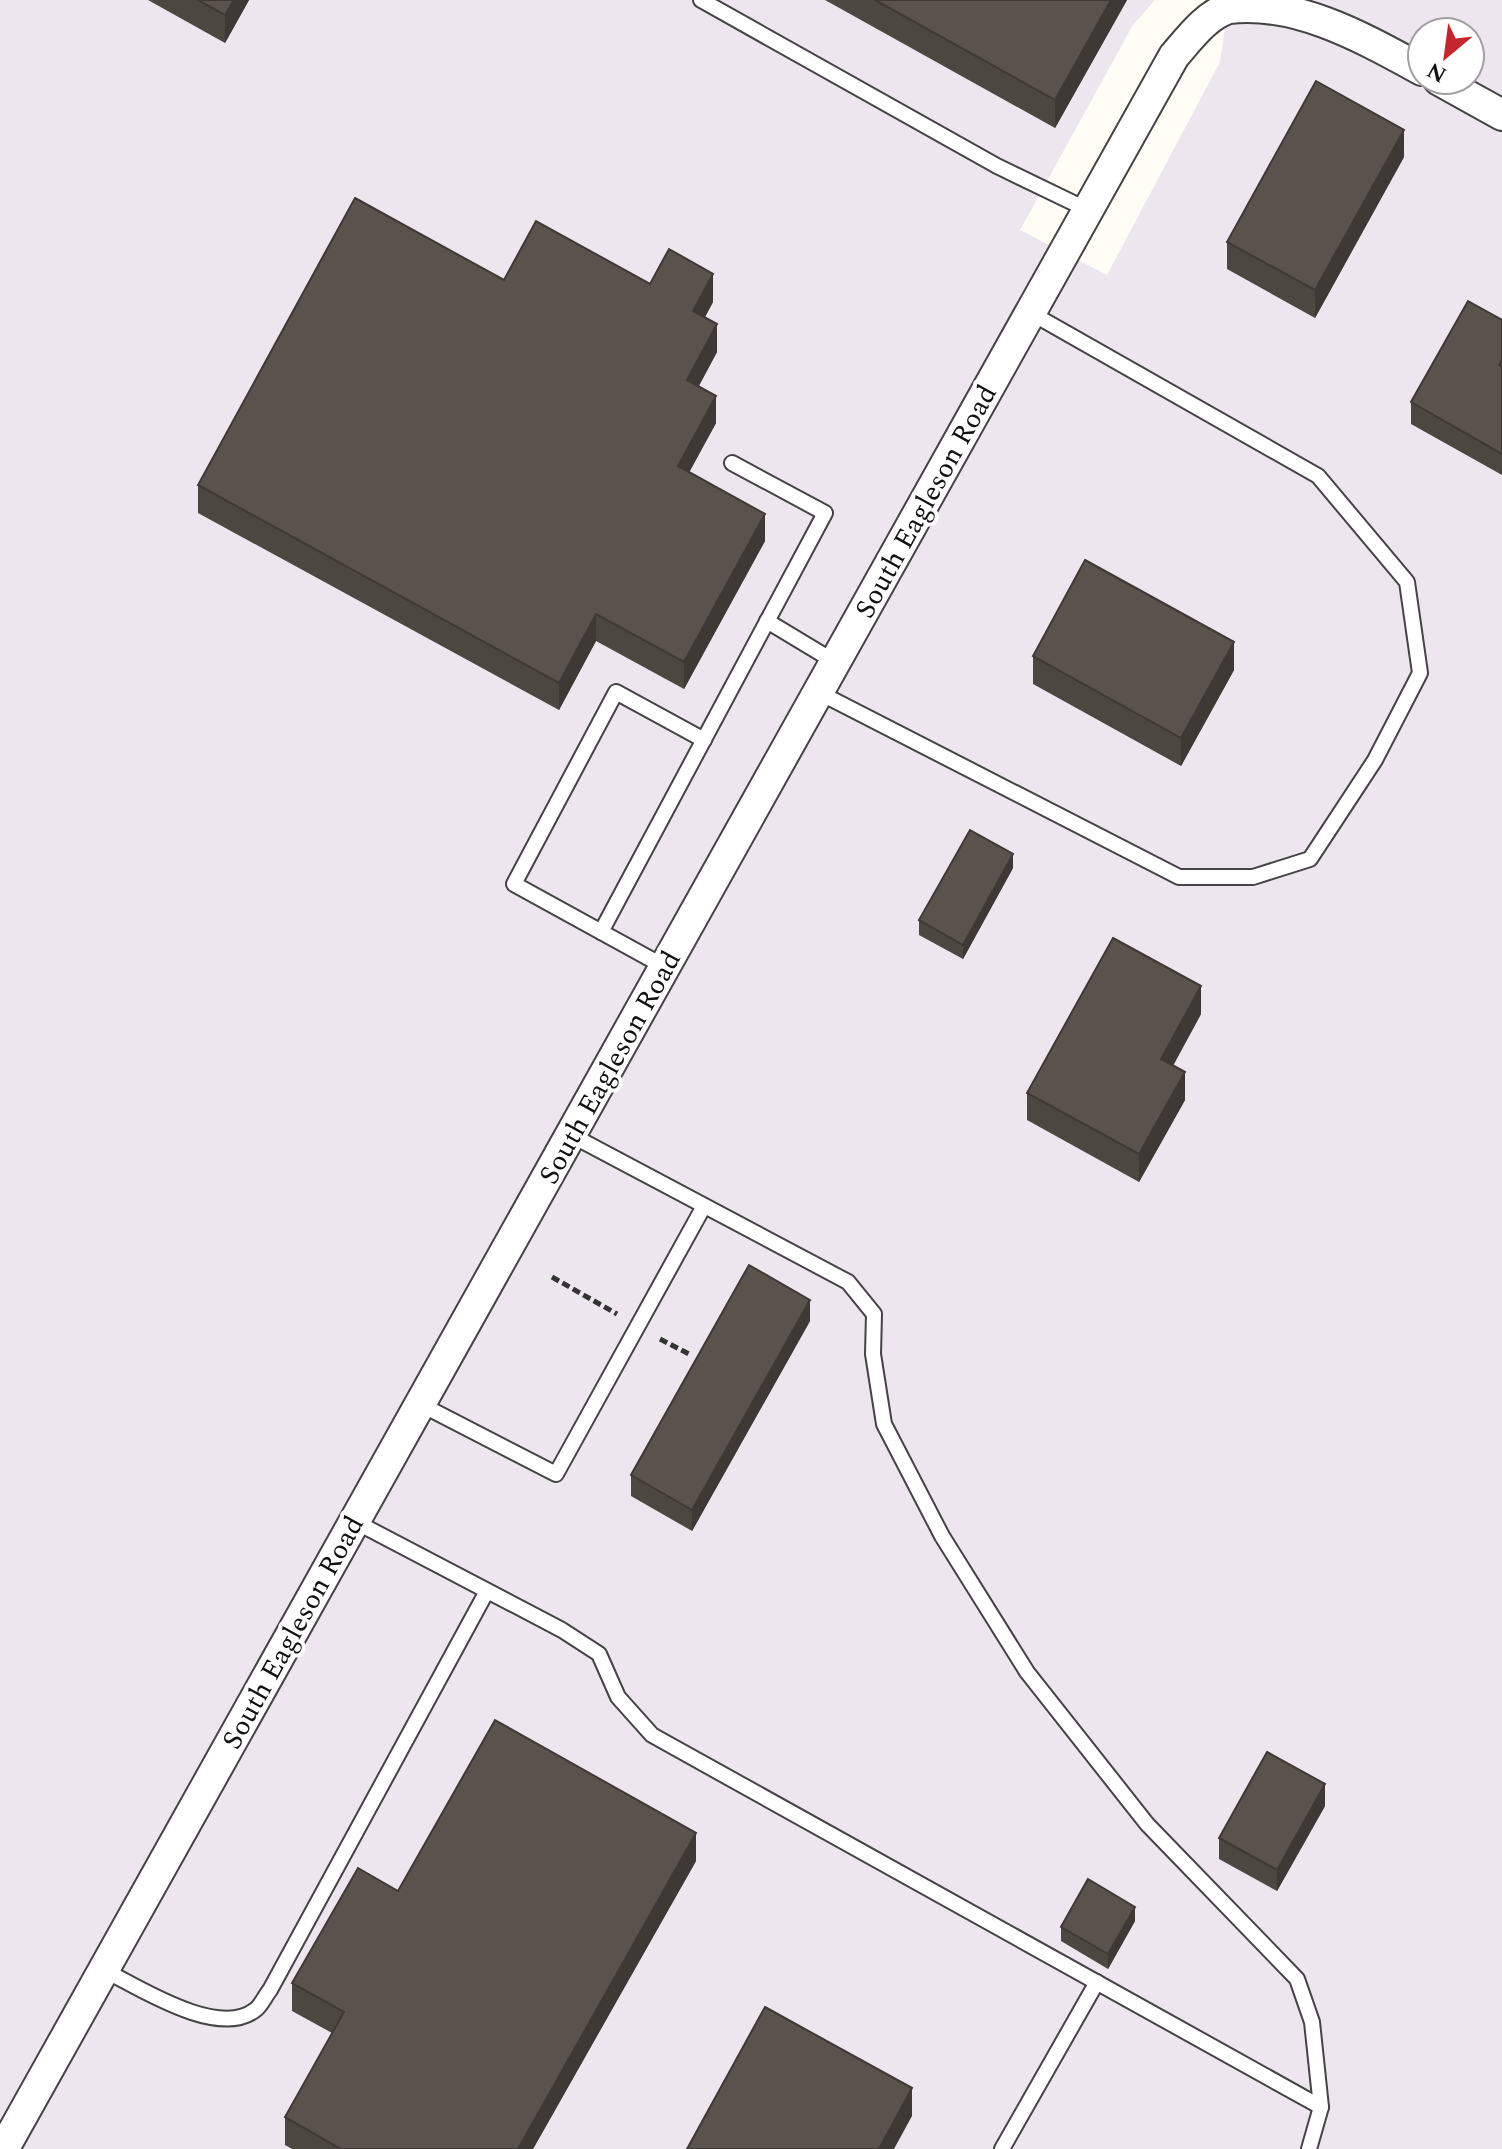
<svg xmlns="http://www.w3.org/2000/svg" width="1502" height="2149" viewBox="0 0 1502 2149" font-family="Spectral,serif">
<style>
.industrial{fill:#eee6ef;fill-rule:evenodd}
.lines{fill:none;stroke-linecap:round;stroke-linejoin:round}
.service-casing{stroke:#444;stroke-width:18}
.minor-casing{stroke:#444;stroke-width:34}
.path{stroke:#333;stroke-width:5;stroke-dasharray:8 4;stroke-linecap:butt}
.service{stroke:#fff;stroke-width:14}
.minor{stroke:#fff;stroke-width:30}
.wall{fill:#4d4742}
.shaded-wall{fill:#3f3936}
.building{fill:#5a524d;stroke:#3f3936;stroke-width:2}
.labels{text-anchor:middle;stroke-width:8;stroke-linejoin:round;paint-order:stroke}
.street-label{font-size:28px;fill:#111;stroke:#fff}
</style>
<rect width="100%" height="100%" fill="#fffdf5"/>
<path class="industrial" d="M0 0H1155L1133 25 1020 230 1107 275 1220 62 1229 0H1502V2149H0ZM1422 32H1470V80H1422Z"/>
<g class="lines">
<defs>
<g id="service">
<polyline points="701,0 997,166 1088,210"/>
<polyline points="767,621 835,662"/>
<polyline points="818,692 1179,877 1253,877 1310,859 1375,760 1420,673 1407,582 1318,476 1031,313"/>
<polyline points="601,932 825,513 732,463"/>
<polyline points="665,967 514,884 616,692 704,740"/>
<polyline points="571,1135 848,1282 874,1314 873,1354 884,1424 942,1536 1027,1672 1147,1824 1297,1979 1312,2022 1321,2107 1309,2149"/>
<polyline points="420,1404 556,1474 704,1206"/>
<polyline points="354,1521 562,1630 599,1654 618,1697 652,1735 1321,2107"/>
<path d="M104 1970C138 1987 218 2039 255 2010 261 2006 265 1996 270 1990L487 1591"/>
<polyline points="1002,2149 1097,1982"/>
</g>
<g id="minor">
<polyline points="1439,80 1502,115"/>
<path d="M8 2141 1174 56C1189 39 1206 15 1229 8 1298 0 1365 39 1422 70"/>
</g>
</defs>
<use href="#service" class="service-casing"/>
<use href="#minor" class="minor-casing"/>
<g class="path">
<polyline points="552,1277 617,1314"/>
<polyline points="660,1339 691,1355"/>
</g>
<use href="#service" class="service"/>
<use href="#minor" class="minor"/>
</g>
<g class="wall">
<polygon points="148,0 249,0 225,43"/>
<polygon points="825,0 1127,0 1055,128"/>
<polygon points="1404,157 1315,318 1227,269 1227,242"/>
<polygon points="504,280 713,302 705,317 717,352 699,386 716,423 689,472 765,541 684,689 596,641 559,710 198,513 198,485"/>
<polygon points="1502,320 1502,475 1411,424 1411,402"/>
<polygon points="1033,656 1234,670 1181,766 1033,684"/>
<polygon points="1013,868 963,959 919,935 919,920"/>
<polygon points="1201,1014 1173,1066 1185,1100 1139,1182 1027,1120 1027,1093"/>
<polygon points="810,1321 692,1531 631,1496 631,1475"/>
<polygon points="1325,1806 1277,1891 1219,1859 1219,1838"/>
<polygon points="696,1861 533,2149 292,2149 285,2145 285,2117 332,2033 292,2011 292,1983 398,1891"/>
<polygon points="1135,1921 1108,1969 1061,1941 1061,1927"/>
</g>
<g class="shaded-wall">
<polygon points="234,0 249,0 225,43 225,15"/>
<polygon points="1111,0 1127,0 1055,128 1055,100"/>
<polygon points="1404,130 1404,157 1315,318 1315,290"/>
<polygon points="713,274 713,302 693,339 693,311"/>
<polygon points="717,324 717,352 687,407 687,380"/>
<polygon points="716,396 716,423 678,493 678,466"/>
<polygon points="765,514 765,541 684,689 684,662"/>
<polygon points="596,614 596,641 559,710 559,683"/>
<polygon points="1234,642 1234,670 1181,766 1181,738"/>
<polygon points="1013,854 1013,868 963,959 963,945"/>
<polygon points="1201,986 1201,1014 1161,1087 1161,1059"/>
<polygon points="1185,1072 1185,1100 1139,1182 1139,1154"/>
<polygon points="810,1300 810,1321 692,1531 692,1510"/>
<polygon points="1325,1784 1325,1806 1277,1891 1277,1870"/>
<polygon points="696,1833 696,1861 533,2149 518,2149"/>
<polygon points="1135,1907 1135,1921 1108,1969 1108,1954"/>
<polygon points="912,2088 912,2116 894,2149 879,2149"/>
</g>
<g class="building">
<polygon points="198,0 234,0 225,15"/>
<polygon points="875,0 1111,0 1055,100"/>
<polygon points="1316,81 1404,130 1315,290 1227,242"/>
<polygon points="355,198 504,280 536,221 650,284 669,249 713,274 693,311 717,324 687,380 716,396 678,466 765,514 684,662 596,614 559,683 198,485"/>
<polygon points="1468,301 1502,320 1502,360 1499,365 1502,367 1502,454 1411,402"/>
<polygon points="1085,560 1234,642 1181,738 1033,656"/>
<polygon points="970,830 1013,854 963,945 919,920"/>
<polygon points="1113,938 1201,986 1161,1059 1185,1072 1139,1154 1027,1093"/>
<polygon points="749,1265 810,1300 692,1510 631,1475"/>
<polygon points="495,1720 696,1833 518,2149 341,2149 285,2117 344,2012 292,1983 358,1868 398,1891"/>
<polygon points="1267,1752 1325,1784 1277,1870 1219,1838"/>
<polygon points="1088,1879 1135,1907 1108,1954 1061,1927"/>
<polygon points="765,2007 912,2088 879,2149 687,2149"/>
</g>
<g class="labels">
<g class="street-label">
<text transform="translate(925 501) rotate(-61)" y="10">South Eagleson Road</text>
<text transform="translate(609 1067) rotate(-61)" y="10">South Eagleson Road</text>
<text transform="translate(292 1632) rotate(-61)" y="10">South Eagleson Road</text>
</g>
</g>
<g transform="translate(1446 56) rotate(209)"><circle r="38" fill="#ffffff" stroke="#a0a0a0" stroke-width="2"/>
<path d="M0-6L14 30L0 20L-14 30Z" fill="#c4262e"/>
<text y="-12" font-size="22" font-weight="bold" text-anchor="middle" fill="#111111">N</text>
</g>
</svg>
